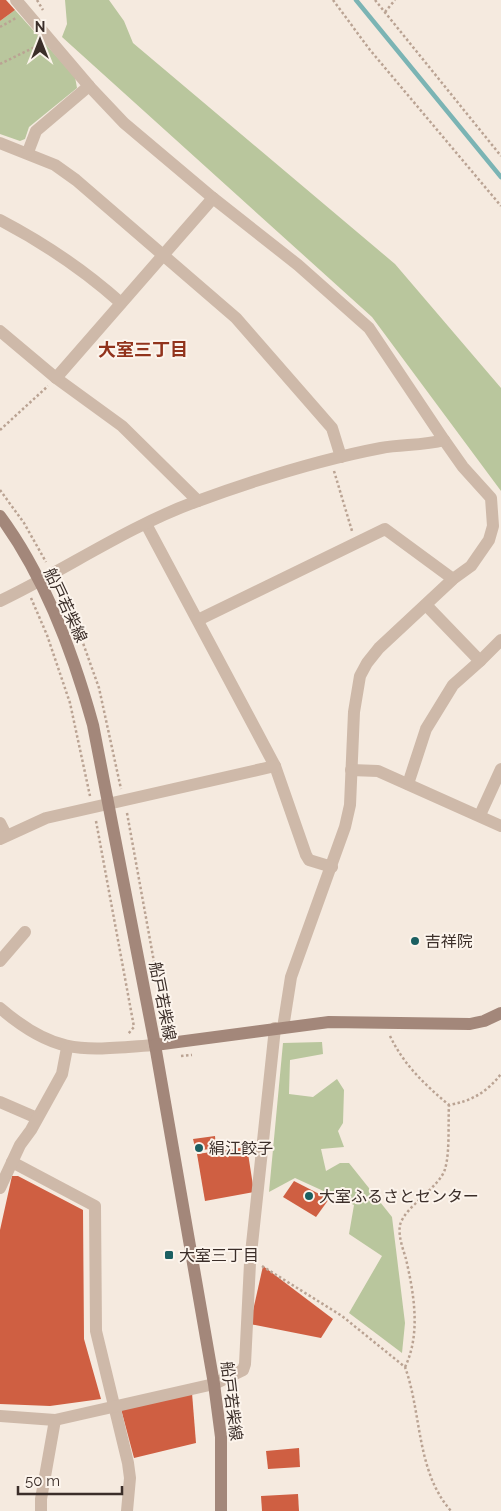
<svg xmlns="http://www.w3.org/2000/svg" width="501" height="1511" viewBox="0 0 501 1511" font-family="Raleway,'Noto Sans JP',sans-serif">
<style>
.green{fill:#b9c69d}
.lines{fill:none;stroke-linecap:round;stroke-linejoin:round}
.stream{stroke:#7bb4b4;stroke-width:4.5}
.building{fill:#cf5f42}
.path{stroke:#baa393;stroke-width:2.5;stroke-dasharray:2.5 2.5;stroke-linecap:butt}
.street{stroke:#ceb9a9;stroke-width:12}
.secondary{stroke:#a3877a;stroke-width:12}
.poi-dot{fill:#1b5f61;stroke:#fcf4ec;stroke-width:2}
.labels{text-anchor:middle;stroke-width:4;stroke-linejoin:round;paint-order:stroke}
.street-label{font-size:16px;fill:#3b2e29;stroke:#fcf4ec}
.poi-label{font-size:16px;fill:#3b2e29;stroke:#fcf4ec;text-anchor:start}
.neighbourhood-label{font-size:18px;font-weight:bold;fill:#91331c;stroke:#fcf4ec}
</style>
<rect width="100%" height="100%" fill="#f5eadf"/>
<g class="green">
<polygon points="65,0 109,0 124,21 133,43 395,264 501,388 501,491 372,317 62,37 67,24"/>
<polygon points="15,10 75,77 77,88 29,127 25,139 20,141 0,134 0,21"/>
<polygon points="322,1042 323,1054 290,1060 289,1094 313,1097 337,1079 344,1090 343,1123 338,1131 344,1147 321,1149 326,1171 340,1163 349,1163 392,1217 405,1323 402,1353 349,1313 382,1256 349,1234 354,1205 295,1178 269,1192 283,1043"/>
</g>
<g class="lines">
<polyline class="stream" points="356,0 501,177"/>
</g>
<g class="building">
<polygon points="0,0 6,0 15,10 0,21"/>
<polygon points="215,1136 216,1148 196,1151 193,1139"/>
<polygon points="247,1147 254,1192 205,1201 197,1154"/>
<polygon points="12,1176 18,1176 83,1210 84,1339 101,1399 50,1406 0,1404 0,1230"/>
<polygon points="294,1181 329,1199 316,1217 283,1197"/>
<polygon points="263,1266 333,1319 321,1338 250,1324"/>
<polygon points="192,1393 196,1443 134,1458 121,1409"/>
<polygon points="299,1448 300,1467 268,1469 266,1451"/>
<polygon points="298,1494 299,1511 262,1511 261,1496"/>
</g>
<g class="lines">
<g class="path">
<polyline points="37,0 43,10"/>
<polyline points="333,0 370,50 501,206"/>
<polyline points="375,0 501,156"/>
<polyline points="385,12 395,0"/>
<polyline points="0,27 16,18"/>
<polyline points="0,64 39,45"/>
<polyline points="0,430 48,386"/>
<polyline points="334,471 352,531"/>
<polyline points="0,490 24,523 46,562"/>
<polyline points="58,584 73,615 99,688 121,789"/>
<polyline points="31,598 47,635 70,703 90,796"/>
<polyline points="127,813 160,995"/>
<polyline points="96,821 134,1027 128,1034"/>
<polyline points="165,1022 175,1029"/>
<path d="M390 1036C404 1065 424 1084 449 1105 472 1101 487 1092 501 1074"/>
<polyline points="181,1056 192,1055"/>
<path d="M262 1266 342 1316 405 1367C422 1414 416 1471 451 1511"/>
<path d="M405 1367C421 1334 414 1294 406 1259 403 1249 398 1236 400 1225 405 1206 440 1187 445 1169 450 1153 448 1122 449 1105"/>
</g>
<g class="street">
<polyline points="16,0 89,86 124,123 213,198 298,265 369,328 444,440 463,467 491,498 493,526 489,540 471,566 453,579 379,648 367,663 360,676 354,712 350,805 345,827 291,977 283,1028"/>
<polyline points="0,143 55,165 76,180 236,318 332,428 341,457"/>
<polyline points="28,152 36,131 89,86"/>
<path d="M0 220C44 243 84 270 121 303"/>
<polyline points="0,331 56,378 122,426 198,501"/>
<polyline points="56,378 213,198"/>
<polyline points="146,524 275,766 306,855 309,860 332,867"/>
<path d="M0 601C65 570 127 527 195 502 255 480 318 460 381 448 402 444 423 446 444 440"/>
<polyline points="426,605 480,661 501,640"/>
<polyline points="198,620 385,529 453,579"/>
<polyline points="351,770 378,771 501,826"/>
<polyline points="408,784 426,729 453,685 480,661"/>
<polyline points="480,815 501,769"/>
<polyline points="0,823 6,835"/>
<polyline points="0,839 46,818 275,766"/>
<polyline points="0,961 25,932"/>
<path d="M0 1008C57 1057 84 1050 155 1045"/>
<polyline points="0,1102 37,1118"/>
<polyline points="12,1162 95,1206 96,1331 128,1463 130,1478 127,1511"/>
<polyline points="0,1188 20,1145 31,1130 62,1074 67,1048"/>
<polyline points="0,1416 55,1420 214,1384 243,1370 245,1364 250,1263 275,1028"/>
<polyline points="41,1511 41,1499 55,1420"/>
</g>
<g class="secondary">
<path d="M0 516C45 577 73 652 93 725L155 1045 214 1384 221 1437V1511"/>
<polyline points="155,1045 329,1022 470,1024 484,1021 501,1013"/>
</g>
</g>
<g class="poi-dot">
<circle cx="415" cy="941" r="5"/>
<circle cx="199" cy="1148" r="5"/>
<circle cx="309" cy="1196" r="5"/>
<rect x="164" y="1250" width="10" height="10" rx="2.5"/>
</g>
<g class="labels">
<g class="street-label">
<text transform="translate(66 605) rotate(65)" y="6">船戸若柴線</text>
<text transform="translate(163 1001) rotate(79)" y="6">船戸若柴線</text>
<text transform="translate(232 1401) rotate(83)" y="6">船戸若柴線</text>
</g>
<g class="poi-label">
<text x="425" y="947">吉祥院</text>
<text x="209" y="1154">絹江餃子</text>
<text x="319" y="1202">大室ふるさとセンター</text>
<text x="179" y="1261">大室三丁目</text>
</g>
<g class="neighbourhood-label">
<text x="143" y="356">大室三丁目</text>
</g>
</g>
<g transform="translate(40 40)" stroke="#fcf4ec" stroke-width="4" paint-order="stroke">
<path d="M0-4L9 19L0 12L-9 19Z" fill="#3b2e29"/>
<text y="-8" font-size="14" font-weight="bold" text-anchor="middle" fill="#3b2e29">N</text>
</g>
<path d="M18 1486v8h104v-8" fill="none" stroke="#3b2e29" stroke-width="2.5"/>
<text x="25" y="1486" font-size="15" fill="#3b2e29" stroke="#fcf4ec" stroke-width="4" paint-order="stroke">50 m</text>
</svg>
